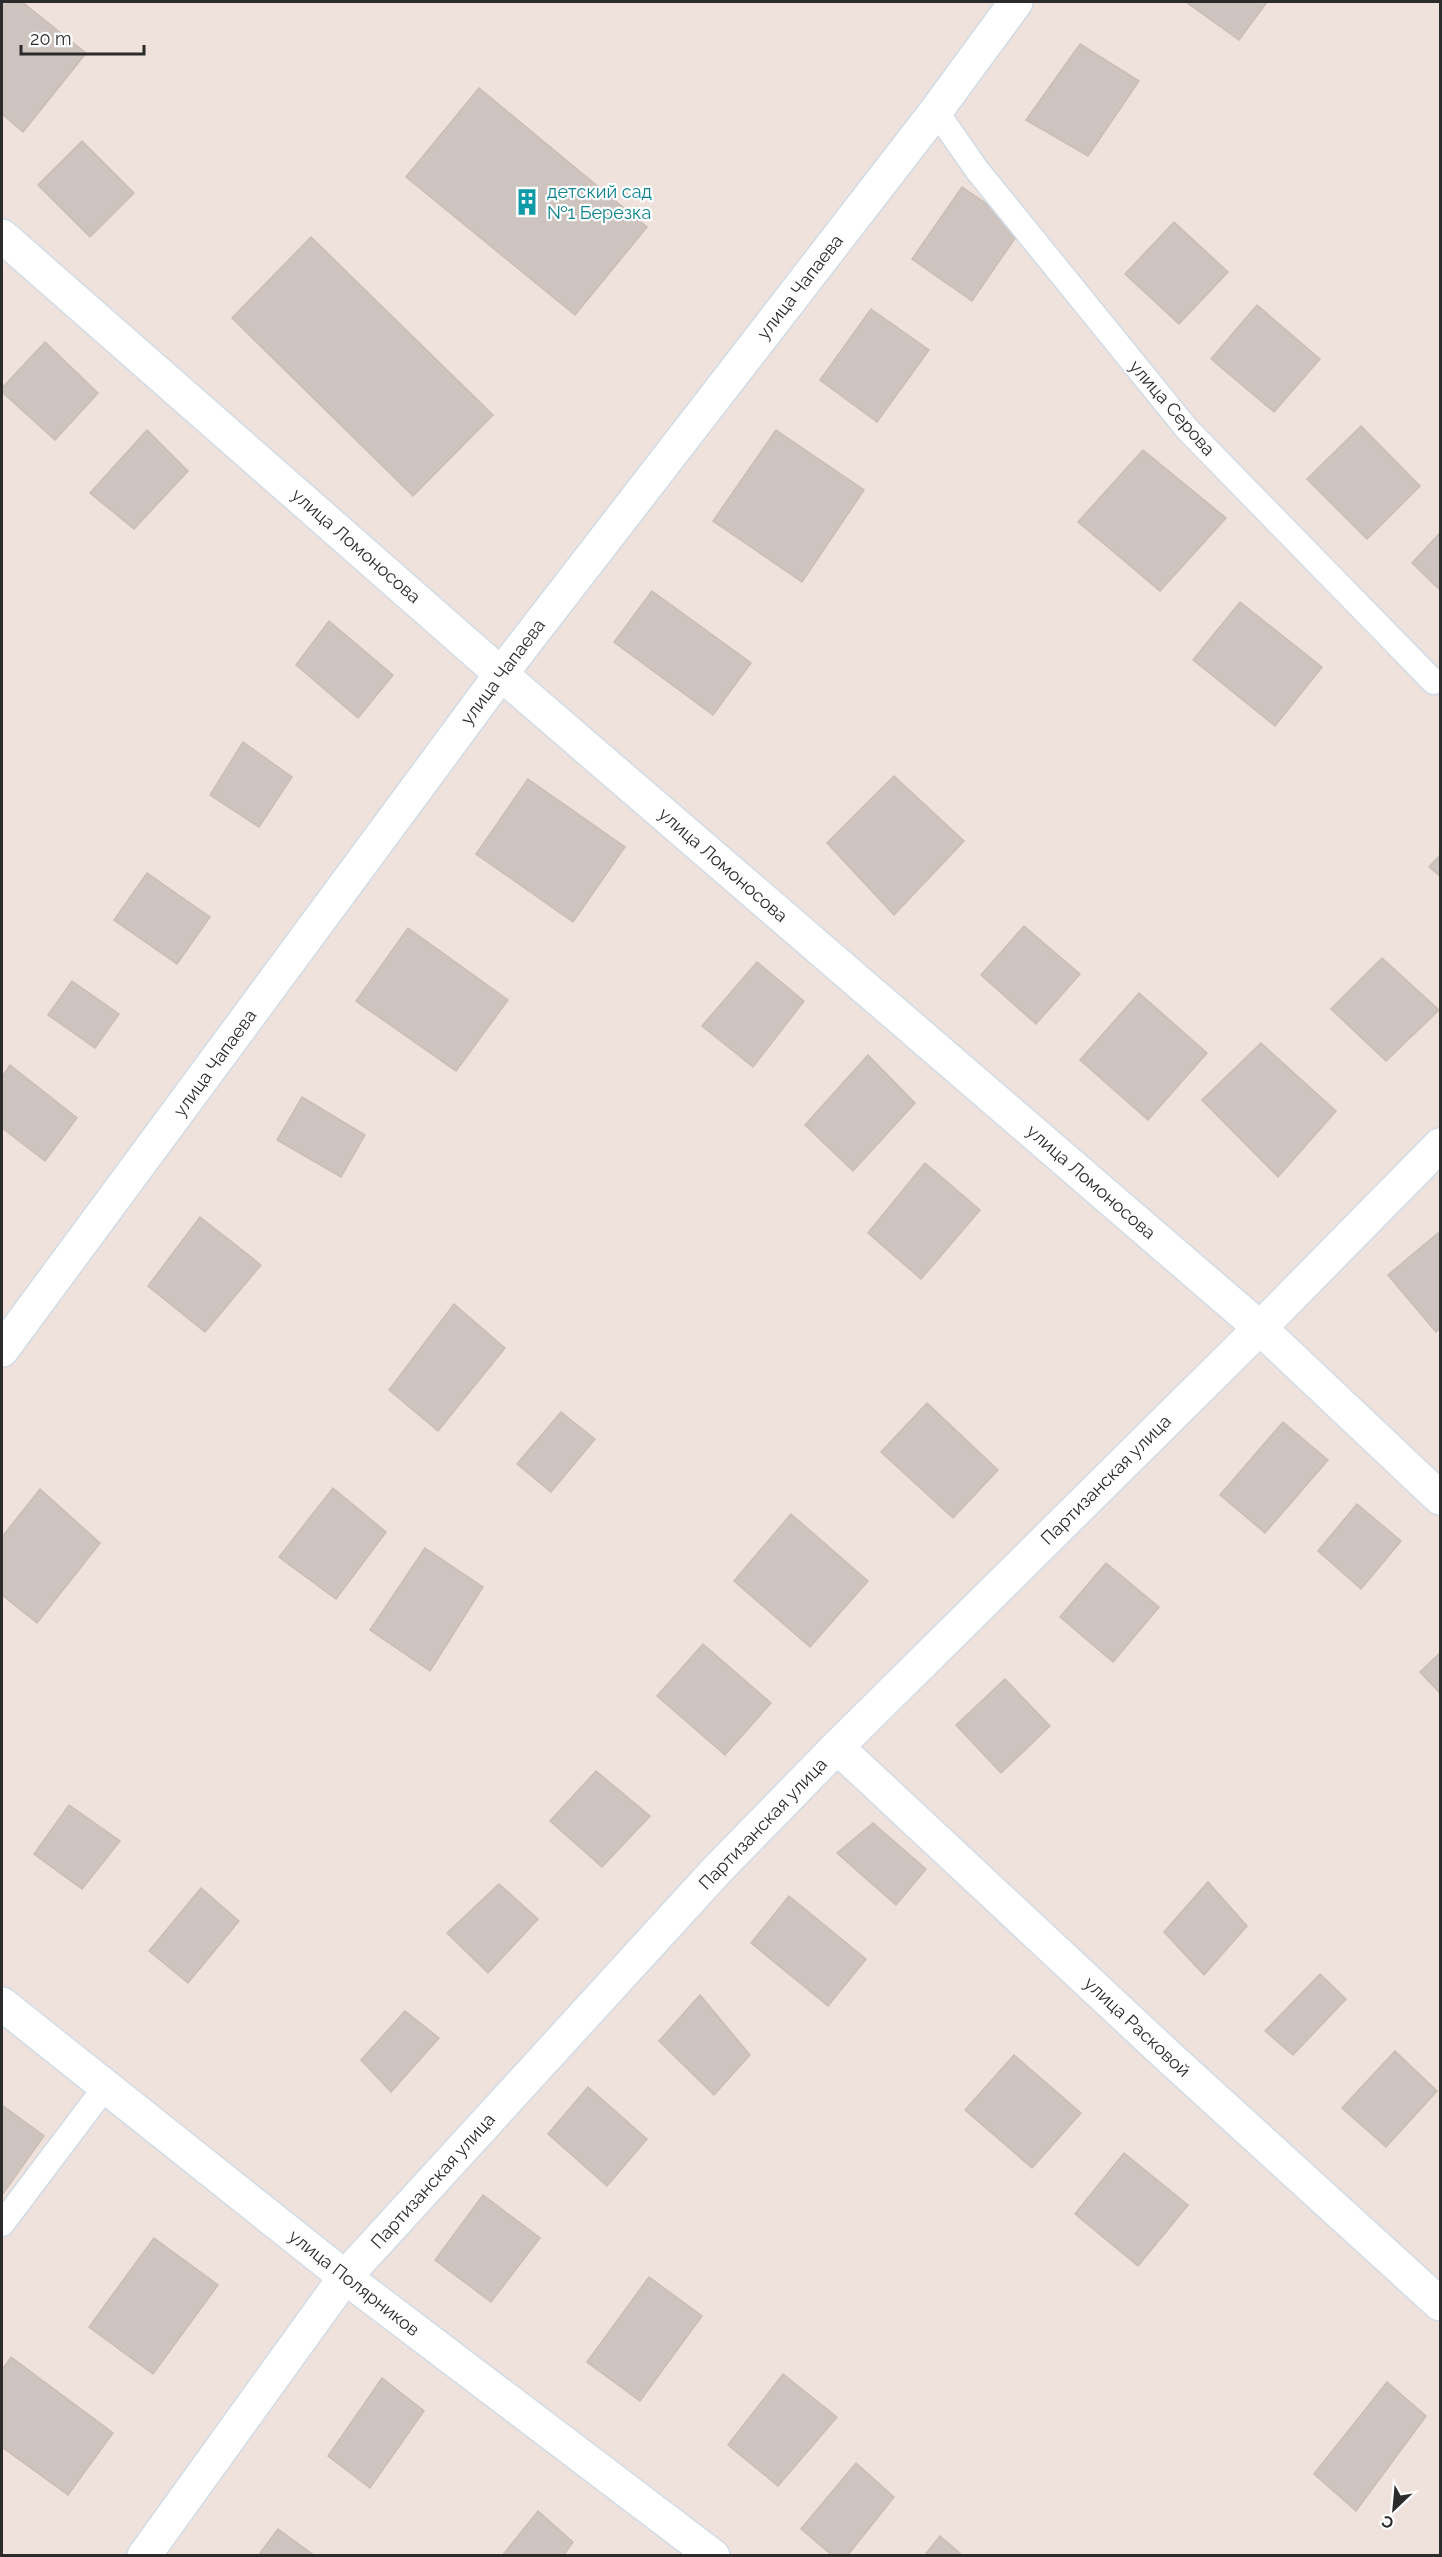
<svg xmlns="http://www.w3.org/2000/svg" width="1442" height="2557" viewBox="0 0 1442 2557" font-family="Raleway,sans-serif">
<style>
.building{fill:#cdc3bf;stroke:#cabdb5;stroke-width:1.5}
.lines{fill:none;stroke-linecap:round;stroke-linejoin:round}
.service-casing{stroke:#d1dbe6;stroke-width:27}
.minor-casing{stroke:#d1dbe6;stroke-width:36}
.service{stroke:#fff;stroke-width:24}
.minor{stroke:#fff;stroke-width:33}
.labels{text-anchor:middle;stroke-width:4.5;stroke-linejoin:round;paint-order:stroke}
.culture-label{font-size:18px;fill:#0d838f;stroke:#fff;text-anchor:start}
.street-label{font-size:18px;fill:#2b2b2b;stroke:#fff}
</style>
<rect width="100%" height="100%" fill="#efe2dc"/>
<g class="building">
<polygon points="2,2 22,2 86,53 23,132 2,114"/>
<polygon points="1186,2 1267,2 1239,40"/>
<polygon points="1080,44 1139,81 1088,156 1026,120"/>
<polygon points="479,88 647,227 575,315 406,177"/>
<polygon points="82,141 134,193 90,237 38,185"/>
<polygon points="962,187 1022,228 972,301 912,259"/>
<polygon points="1174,222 1228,272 1179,324 1125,274"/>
<polygon points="311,237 493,415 413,496 232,318"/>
<polygon points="1257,305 1320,359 1274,412 1211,359"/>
<polygon points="871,309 929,350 877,422 820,380"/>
<polygon points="45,342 98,393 55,440 2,392 2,388"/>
<polygon points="1361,426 1420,486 1367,539 1307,479"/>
<polygon points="147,430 188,471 134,529 90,493"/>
<polygon points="776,430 864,490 802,582 713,521"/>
<polygon points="1143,450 1226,518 1160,591 1078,522"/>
<polygon points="1440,533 1440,590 1412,563"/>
<polygon points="652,591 751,663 713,715 614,642"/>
<polygon points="1240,602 1322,667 1275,726 1193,660"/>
<polygon points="329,621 393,675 358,718 296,665"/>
<polygon points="243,742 292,777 259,827 210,795"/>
<polygon points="894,776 964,841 894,915 827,843"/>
<polygon points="528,779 625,847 573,922 476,854"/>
<polygon points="1440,855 1440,876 1429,867"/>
<polygon points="147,873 210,917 177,964 114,920"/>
<polygon points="1024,926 1080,974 1036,1024 981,975"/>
<polygon points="408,928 508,1000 456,1071 356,1001"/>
<polygon points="1382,958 1439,1010 1386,1061 1331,1009"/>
<polygon points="757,962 804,1001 753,1067 702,1026"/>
<polygon points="72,981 119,1014 95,1048 48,1015"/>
<polygon points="1139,993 1207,1053 1148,1120 1080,1060"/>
<polygon points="1261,1043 1336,1111 1278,1177 1202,1100"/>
<polygon points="868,1055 915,1103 853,1171 805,1125"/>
<polygon points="10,1065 77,1118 45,1161 2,1128 2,1077"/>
<polygon points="302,1097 365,1135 341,1177 277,1140"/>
<polygon points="925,1163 980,1210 921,1279 868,1233"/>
<polygon points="200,1217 261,1265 205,1332 148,1286"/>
<polygon points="1438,1233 1440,1236 1440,1328 1436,1332 1388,1275"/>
<polygon points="454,1304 505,1348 438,1431 389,1390"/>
<polygon points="927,1403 998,1470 953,1518 881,1452"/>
<polygon points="561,1412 595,1439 551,1492 517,1464"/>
<polygon points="1283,1422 1328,1460 1265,1533 1220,1495"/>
<polygon points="333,1488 386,1532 336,1599 279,1557"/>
<polygon points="40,1489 100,1543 37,1623 2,1595 2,1537"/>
<polygon points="1357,1504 1401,1541 1361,1589 1318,1551"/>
<polygon points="791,1514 868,1581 810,1647 734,1581"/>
<polygon points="425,1548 483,1587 430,1671 370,1630"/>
<polygon points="1106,1563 1159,1607 1113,1662 1060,1617"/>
<polygon points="703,1644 771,1703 725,1755 657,1696"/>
<polygon points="1440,1653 1440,1693 1420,1672"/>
<polygon points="1005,1679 1050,1726 1001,1773 956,1725"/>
<polygon points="596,1771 650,1816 602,1867 550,1821"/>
<polygon points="69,1805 120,1841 82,1889 34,1854"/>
<polygon points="873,1823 926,1869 896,1905 837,1853"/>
<polygon points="1208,1882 1247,1926 1204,1975 1164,1932"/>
<polygon points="499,1884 538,1919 488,1973 447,1933"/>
<polygon points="201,1888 239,1921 188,1983 149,1951"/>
<polygon points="789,1896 866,1959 828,2006 751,1943"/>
<polygon points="1320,1974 1346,1999 1293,2055 1265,2031"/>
<polygon points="700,1995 750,2055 714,2095 659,2041"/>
<polygon points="405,2011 439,2038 391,2092 361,2060"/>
<polygon points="1395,2051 1437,2091 1386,2147 1342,2108"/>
<polygon points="1014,2055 1081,2113 1032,2168 965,2110"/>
<polygon points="588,2087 647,2139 607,2186 548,2134"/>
<polygon points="2,2105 44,2136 2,2195"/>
<polygon points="1124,2153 1188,2205 1138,2266 1075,2214"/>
<polygon points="483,2195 540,2238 491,2302 435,2260"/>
<polygon points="154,2238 218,2285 153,2374 89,2327"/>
<polygon points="649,2277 702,2316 640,2401 587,2362"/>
<polygon points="11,2357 113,2433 68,2495 2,2447 2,2370"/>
<polygon points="783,2374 837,2417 778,2486 728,2445"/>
<polygon points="382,2378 424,2411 370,2488 328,2456"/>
<polygon points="1387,2382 1426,2416 1356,2511 1314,2474"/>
<polygon points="856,2463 894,2497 847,2556 833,2556 801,2529"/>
<polygon points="538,2511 573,2542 563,2556 502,2556"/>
<polygon points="278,2529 315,2556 258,2556"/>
<polygon points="940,2536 963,2556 924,2556"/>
</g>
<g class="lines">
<defs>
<g id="service">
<polyline points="936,111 977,170 1187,429 1434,682"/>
<polyline points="2,2224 106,2086"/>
</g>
<g id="minor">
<polyline points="2,236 501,674 1260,1328 1440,1498"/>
<polyline points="2,1350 501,674 936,111 1016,2"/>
<polyline points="837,1747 1169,2057 1440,2304"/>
<polyline points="2,2004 345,2277 713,2556"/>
<polyline points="144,2556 345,2277 717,1870 837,1747 1260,1328 1440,1145"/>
</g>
</defs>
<use href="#service" class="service-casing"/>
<use href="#minor" class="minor-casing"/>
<use href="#service" class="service"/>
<use href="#minor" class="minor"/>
</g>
<defs>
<symbol id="building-bare" viewBox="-9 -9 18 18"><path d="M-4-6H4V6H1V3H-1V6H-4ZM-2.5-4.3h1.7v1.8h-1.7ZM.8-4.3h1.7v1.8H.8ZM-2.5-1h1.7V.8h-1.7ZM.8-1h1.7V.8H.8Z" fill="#0f9aa8" stroke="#fff" stroke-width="2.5" paint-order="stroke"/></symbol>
</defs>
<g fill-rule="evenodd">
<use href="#building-bare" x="508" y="183" width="38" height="38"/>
</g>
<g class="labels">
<g class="culture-label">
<text x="547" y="198">детский сад<tspan x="547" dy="21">№1 Березка</tspan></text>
</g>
<g class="street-label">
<text transform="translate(800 287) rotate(-52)" y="6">улица Чапаева</text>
<text transform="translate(1172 408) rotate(49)" y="6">улица Серова</text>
<text transform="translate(356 546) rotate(41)" y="6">улица Ломоносова</text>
<text transform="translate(503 672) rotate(-53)" y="6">улица Чапаева</text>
<text transform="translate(723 865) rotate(41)" y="6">улица Ломоносова</text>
<text transform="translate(215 1063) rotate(-54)" y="6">улица Чапаева</text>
<text transform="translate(1091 1182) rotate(41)" y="6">улица Ломоносова</text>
<text transform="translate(1106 1480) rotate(-45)" y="6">Партизанская улица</text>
<text transform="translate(763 1824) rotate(-46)" y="6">Партизанская улица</text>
<text transform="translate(1137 2027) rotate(43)" y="6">улица Расковой</text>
<text transform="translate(433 2181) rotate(-48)" y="6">Партизанская улица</text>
<text transform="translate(354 2283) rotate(38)" y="6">улица Полярников</text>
</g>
</g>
<rect width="1442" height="2557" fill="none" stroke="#2b2b2b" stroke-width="6"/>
<g transform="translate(1394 2509) rotate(206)" stroke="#ffffff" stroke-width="4.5" paint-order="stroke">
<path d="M0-4.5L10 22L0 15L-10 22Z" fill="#2b2b2b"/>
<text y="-9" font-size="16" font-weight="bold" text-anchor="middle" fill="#2b2b2b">С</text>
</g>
<path d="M21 45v9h123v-9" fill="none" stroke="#2b2b2b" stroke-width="3"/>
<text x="30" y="45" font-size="18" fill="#2b2b2b" stroke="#ffffff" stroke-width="4.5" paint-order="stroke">20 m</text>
</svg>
